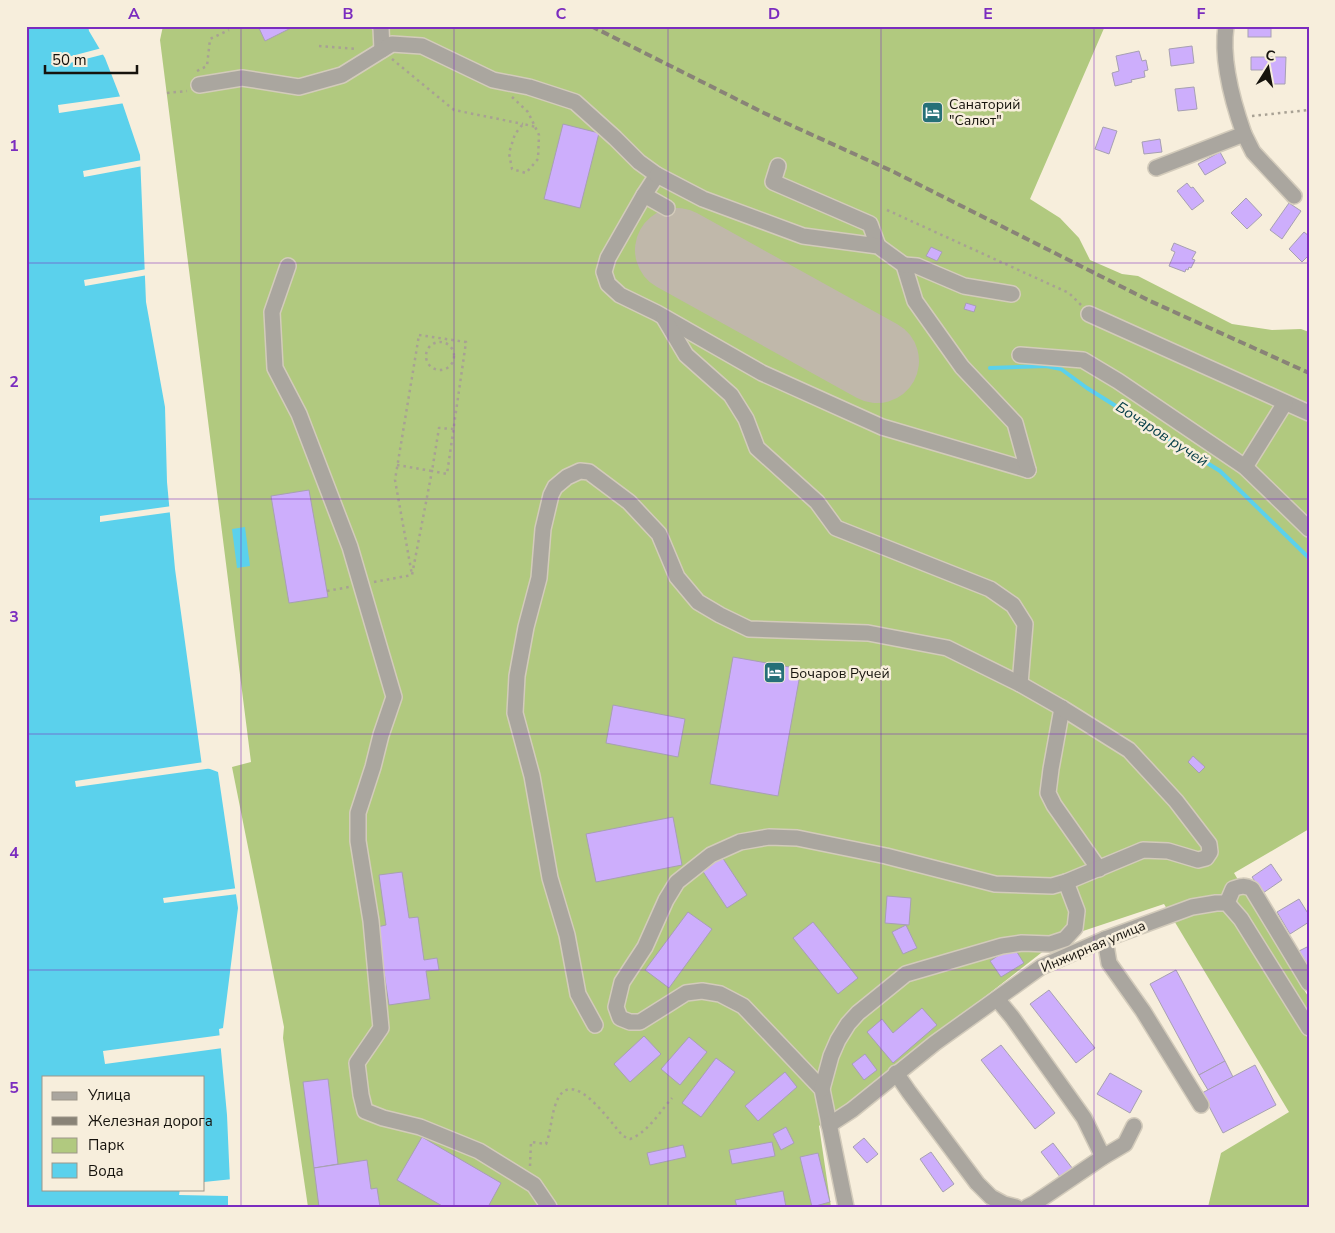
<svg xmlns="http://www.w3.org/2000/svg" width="1335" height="1233" viewBox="0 0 1335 1233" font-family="'Nunito Sans',sans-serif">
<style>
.green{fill:#b1c97f}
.water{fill:#5bd1ec;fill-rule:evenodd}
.pier{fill:#f7eedc}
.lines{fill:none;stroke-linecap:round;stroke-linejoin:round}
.stream{stroke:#5bd1ec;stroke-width:4}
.runway{stroke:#c0b8aa;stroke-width:84}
.building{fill:#cdaefc;stroke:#a7a0b2}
.minor-casing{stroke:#d3cbbb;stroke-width:18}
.path{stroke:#a8a194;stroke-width:2.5;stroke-dasharray:2.5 4;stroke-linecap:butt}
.minor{stroke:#aaa69f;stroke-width:15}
.rail{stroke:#898377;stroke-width:4;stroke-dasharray:8 4;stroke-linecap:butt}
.grid{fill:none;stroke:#7b2cbf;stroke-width:1;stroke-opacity:0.55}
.labels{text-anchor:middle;stroke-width:5;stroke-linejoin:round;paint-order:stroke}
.poi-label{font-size:14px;fill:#16130d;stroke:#f7eedc;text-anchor:start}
.street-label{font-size:14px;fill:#16130d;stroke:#f7eedc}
.water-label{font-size:15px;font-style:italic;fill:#023b46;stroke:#f7eedc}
.neatline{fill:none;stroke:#7b2cbf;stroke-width:2}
.grid-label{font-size:16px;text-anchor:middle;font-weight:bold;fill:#7b2cbf}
</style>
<rect width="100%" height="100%" fill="#f7eedc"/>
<polygon class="green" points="163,26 1105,26 1030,199 1060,218 1079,238 1090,260 1122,274 1138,276 1232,324 1272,330 1301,329 1309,332 1309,829 1234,873 1309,998 1309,1207 1208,1207 1221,1153 1289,1112 1164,904 1059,939 819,1126 831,1207 308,1207 283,1038 284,1027 232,767 251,762 160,40"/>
<g class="water">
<path d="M26 26H88L89 31 105 58 121 99 140 155 146 302 165 407 167 482 175 569 202 766 218 772 238 908 223 1028 219 1029 227 1115 231 1207H26ZM44 1077H204V1189H44Z"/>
<polygon points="245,527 250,566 237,568 232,529"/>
</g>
<g class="pier">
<polygon points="102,48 105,54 66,64 64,58"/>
<polygon points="123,96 125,103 59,113 58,105"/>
<polygon points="142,160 143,166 84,177 83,171"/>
<polygon points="147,269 148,275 85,286 84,280"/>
<polygon points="172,506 172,512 100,522 100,516"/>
<polygon points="204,762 204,764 213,768 76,787 75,781"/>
<polygon points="238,888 238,894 164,903 163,898"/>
<polygon points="222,1035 223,1048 105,1064 103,1051"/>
<polygon points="233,1179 234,1207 228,1207 228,1196 179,1195 180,1189 204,1189 204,1182"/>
</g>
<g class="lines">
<polyline class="stream" points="990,368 1046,366 1061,369 1087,388 1220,471 1309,558"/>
<polyline class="runway" points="677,250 877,361"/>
</g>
<g class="building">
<polygon points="258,26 295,26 265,41"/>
<rect x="1248" y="26" width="23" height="11"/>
<polygon points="1192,46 1194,63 1171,66 1169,49"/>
<polygon points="1139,51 1142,61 1146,60 1148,70 1144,71 1145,77 1131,80 1132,82 1115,86 1112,73 1119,71 1116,56"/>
<polygon points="1251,57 1286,57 1285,84 1270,84 1270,70 1251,70"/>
<polygon points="1194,87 1197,109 1178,111 1175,89"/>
<polygon points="563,124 599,133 580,208 544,199"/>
<polygon points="1103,127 1117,131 1109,154 1095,149"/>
<polygon points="1160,139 1162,152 1144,154 1142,142"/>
<polygon points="1220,152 1226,163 1205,175 1198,164"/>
<polygon points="1187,183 1191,188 1193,187 1204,201 1192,210 1177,191"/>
<polygon points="1246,198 1262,215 1247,229 1231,213"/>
<polygon points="1289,203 1301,211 1282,239 1270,230"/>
<polygon points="1304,232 1309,236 1309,255 1302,262 1289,249"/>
<polygon points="1174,243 1196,252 1192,259 1195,260 1191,268 1189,267 1188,270 1186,269 1185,272 1169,266 1175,252 1171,250"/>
<polygon points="931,247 942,252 937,261 926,256"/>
<polygon points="966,303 976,306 974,312 964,309"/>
<polygon points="309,490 328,597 289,603 271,496"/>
<polygon points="733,657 801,669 778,796 710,784"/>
<polygon points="613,705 685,719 678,757 606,743"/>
<polygon points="1193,756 1205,767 1199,773 1188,762"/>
<polygon points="673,817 682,865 596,882 586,834"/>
<polygon points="722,857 747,895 727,908 702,870"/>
<polygon points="1271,864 1282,880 1263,893 1252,877"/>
<polygon points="402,872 409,918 418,917 424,960 437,958 439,970 426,971 430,999 389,1005 377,927 386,925 379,875"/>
<polygon points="887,896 911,898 909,925 885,923"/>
<polygon points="1299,899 1309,915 1309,922 1290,934 1277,912"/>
<polygon points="688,912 712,929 669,988 645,970"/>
<polygon points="813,922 858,978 838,994 793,938"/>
<polygon points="906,925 917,948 903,954 892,932"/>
<polygon points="1013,946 1024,963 1001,977 990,961"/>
<polygon points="1309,946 1309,967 1299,951"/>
<polygon points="1176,970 1225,1061 1199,1075 1150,984"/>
<polygon points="1049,990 1095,1048 1076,1063 1030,1004"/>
<polygon points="922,1008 937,1025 893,1063 867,1032 882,1019 893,1033"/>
<polygon points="644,1036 661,1054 630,1082 614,1064"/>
<polygon points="689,1037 707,1052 680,1085 661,1069"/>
<polygon points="1001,1045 1055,1113 1035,1129 981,1060"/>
<polygon points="865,1054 877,1070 864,1080 852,1064"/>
<polygon points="716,1058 735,1072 701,1117 682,1103"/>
<polygon points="1225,1061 1233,1077 1208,1090 1199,1075"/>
<polygon points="1255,1065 1276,1105 1223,1133 1202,1093"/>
<polygon points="785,1072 797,1087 758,1121 745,1106"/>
<polygon points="1110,1073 1142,1091 1130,1113 1097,1094"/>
<polygon points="328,1079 338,1164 314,1168 303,1082"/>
<polygon points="786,1127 794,1143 781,1150 773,1134"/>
<polygon points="422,1137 501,1183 488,1207 444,1207 397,1180"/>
<polygon points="864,1138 878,1154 867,1163 853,1147"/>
<polygon points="772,1142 775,1156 732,1164 729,1150"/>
<polygon points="1053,1143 1076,1173 1064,1182 1041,1152"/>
<polygon points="683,1145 686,1157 650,1165 647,1153"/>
<polygon points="931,1152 954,1184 943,1192 920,1159"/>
<polygon points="818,1153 830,1202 812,1207 800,1157"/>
<polygon points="367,1160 371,1189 377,1188 380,1207 319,1207 314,1168"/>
<polygon points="783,1191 786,1207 737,1207 735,1200"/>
</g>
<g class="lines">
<defs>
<g id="minor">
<polyline points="380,26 381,28 382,50"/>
<polyline points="199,85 242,78 299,87 342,75 392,44 422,46 493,80 529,87 575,102 615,138 639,162 657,175 644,195 608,258 604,272 608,284 620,295 657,313 762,373 882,427 1028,470"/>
<polyline points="1244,134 1253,152 1294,196"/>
<polyline points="778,166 773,182 870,224 878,246"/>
<path d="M1156 168 1244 134C1233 103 1221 60 1226 26"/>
<polyline points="657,175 703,199 803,236 878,246 904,265 915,301 962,367 1015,423 1028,470"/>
<polyline points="644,195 667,208"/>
<polyline points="904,265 917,266 964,286 1012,294"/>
<polyline points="288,266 272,312 275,368 299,414 350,547 394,697 381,735 373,767 358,813 358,841 371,921 381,1028 357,1063 361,1095 365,1111 383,1118 420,1127 479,1151 534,1185 549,1207"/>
<polyline points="1089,314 1309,413"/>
<polyline points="664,318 686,355 731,395 746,419 757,448 817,502 836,528 990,589 1013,605 1025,624 1020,684"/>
<polyline points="1020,355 1083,360 1118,381 1245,467 1309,529"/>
<polyline points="1245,467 1285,403"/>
<polyline points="1062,708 1051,769 1048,793 1054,805 1099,869"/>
<path d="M1227 903 1233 889C1240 886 1245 885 1252 889L1309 983"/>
<polyline points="1105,939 1109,963 1143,1011 1201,1105"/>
<polyline points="997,999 1012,1017 1084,1118 1103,1157"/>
<polyline points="595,1025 578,994 567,935 550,878 532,776 515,713 517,676 526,627 539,578 543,529 551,495 555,487 567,477 580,471 589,472 629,502 659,534 677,577 698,602 720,615 749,629 868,633 947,648 1020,684 1062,708 1129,750 1176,801 1209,844 1210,852 1206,858 1198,860 1168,851 1143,850 1066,882 1052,886 995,884 886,856 797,838 769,837 740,842 711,855 677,882 666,900 645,947 622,982 616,1007 620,1018 630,1022 640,1022 686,993 702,991 720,994 743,1006 822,1089 846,1207"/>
<polyline points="896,1073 909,1092 977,1183 991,1197 1004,1204 1016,1207"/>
<polyline points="822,1089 831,1056 838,1040 848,1024 858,1013 906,974 1002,946 1022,943 1050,944 1065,939 1075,928 1077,911 1066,882"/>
<polyline points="829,1125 852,1110 935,1043 1041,967 1105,939 1192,907 1216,903 1227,903 1241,919 1309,1028"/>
<polyline points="1027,1207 1035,1203 1103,1157 1125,1144 1134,1126"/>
</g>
</defs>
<use href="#minor" class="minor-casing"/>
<g class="path">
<polyline points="319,46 357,49"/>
<polyline points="392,59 454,110 523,124"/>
<polyline points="197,71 207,66 210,39 229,30"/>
<polyline points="167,93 187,91"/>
<polyline points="512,97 528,112 539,135 538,159 526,173 512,169 509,153 515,134 523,124 536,127"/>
<polyline points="1252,116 1309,110"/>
<polyline points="887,210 1069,293 1081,305"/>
<polygon points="419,335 466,342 447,474 432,471 412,575 395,480"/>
<circle cx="440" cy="356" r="14"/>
<polyline points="397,465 432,471 439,428 453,429"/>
<polyline points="374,582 412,575"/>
<polyline points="327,591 349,587"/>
<path d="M530 1166 531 1142 546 1144C551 1131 551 1118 555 1106 569 1060 609 1121 623 1136L630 1139C648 1132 659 1113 672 1098"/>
</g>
<use href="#minor" class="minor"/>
<polyline class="rail" points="591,26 764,113 894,172 1150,301 1309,373"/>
</g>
<path class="grid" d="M241 26V1207M454 26V1207M668 26V1207M881 26V1207M1094 26V1207M26 263H1309M26 499H1309M26 734H1309M26 970H1309"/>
<defs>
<symbol id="hotel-square" viewBox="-11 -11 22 22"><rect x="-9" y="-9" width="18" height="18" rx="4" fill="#267078" stroke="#f7eedc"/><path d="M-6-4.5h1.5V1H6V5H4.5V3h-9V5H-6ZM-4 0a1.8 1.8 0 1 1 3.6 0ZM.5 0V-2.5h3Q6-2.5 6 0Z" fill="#fff"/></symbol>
</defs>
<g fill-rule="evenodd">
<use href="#hotel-square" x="920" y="100" width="25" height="25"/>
<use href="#hotel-square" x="762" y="660" width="25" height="25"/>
</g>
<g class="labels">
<g class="poi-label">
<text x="949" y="109">Санаторий<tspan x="949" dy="16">"Салют"</tspan></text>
<text x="790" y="678">Бочаров Ручей</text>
</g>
<g class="street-label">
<text transform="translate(1093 946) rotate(-23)" y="5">Инжирная улица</text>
</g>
<g class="water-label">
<text transform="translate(1162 434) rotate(33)" y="5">Бочаров ручей</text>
</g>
</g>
<rect width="1335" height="1233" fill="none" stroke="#f7eedc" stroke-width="55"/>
<rect x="42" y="1076" width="162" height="115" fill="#f7eedc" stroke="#9d9689"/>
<rect x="52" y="1092" width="25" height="8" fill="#aaa69f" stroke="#9d9689"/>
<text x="88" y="1100" font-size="15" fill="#16130d">Улица</text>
<rect x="52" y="1117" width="25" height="8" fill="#898377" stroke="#9d9689"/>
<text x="88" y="1126" font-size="15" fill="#16130d">Железная дорога</text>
<rect x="52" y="1138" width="25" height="15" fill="#b1c97f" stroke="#9d9689"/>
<text x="88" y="1150" font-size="15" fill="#16130d">Парк</text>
<rect x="52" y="1163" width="25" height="15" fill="#5bd1ec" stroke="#9d9689"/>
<text x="88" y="1176" font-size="15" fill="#16130d">Вода</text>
<g transform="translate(1268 68) rotate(11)" stroke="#f7eedc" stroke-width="4" paint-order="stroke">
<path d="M0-4L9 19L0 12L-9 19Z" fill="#16130d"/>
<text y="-8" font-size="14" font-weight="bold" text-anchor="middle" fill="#16130d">С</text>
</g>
<path d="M45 65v8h92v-8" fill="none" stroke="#16130d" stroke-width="2.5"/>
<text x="52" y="65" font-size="15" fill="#16130d" stroke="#f7eedc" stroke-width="4" paint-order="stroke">50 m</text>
<rect x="28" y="28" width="1280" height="1178" class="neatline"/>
<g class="grid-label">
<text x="134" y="19">A</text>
<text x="348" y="19">B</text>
<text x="561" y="19">C</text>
<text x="774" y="19">D</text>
<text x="988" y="19">E</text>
<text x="1201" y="19">F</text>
<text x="14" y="151">1</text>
<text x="14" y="387">2</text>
<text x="14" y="622">3</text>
<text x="14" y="858">4</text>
<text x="14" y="1093">5</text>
</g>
</svg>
